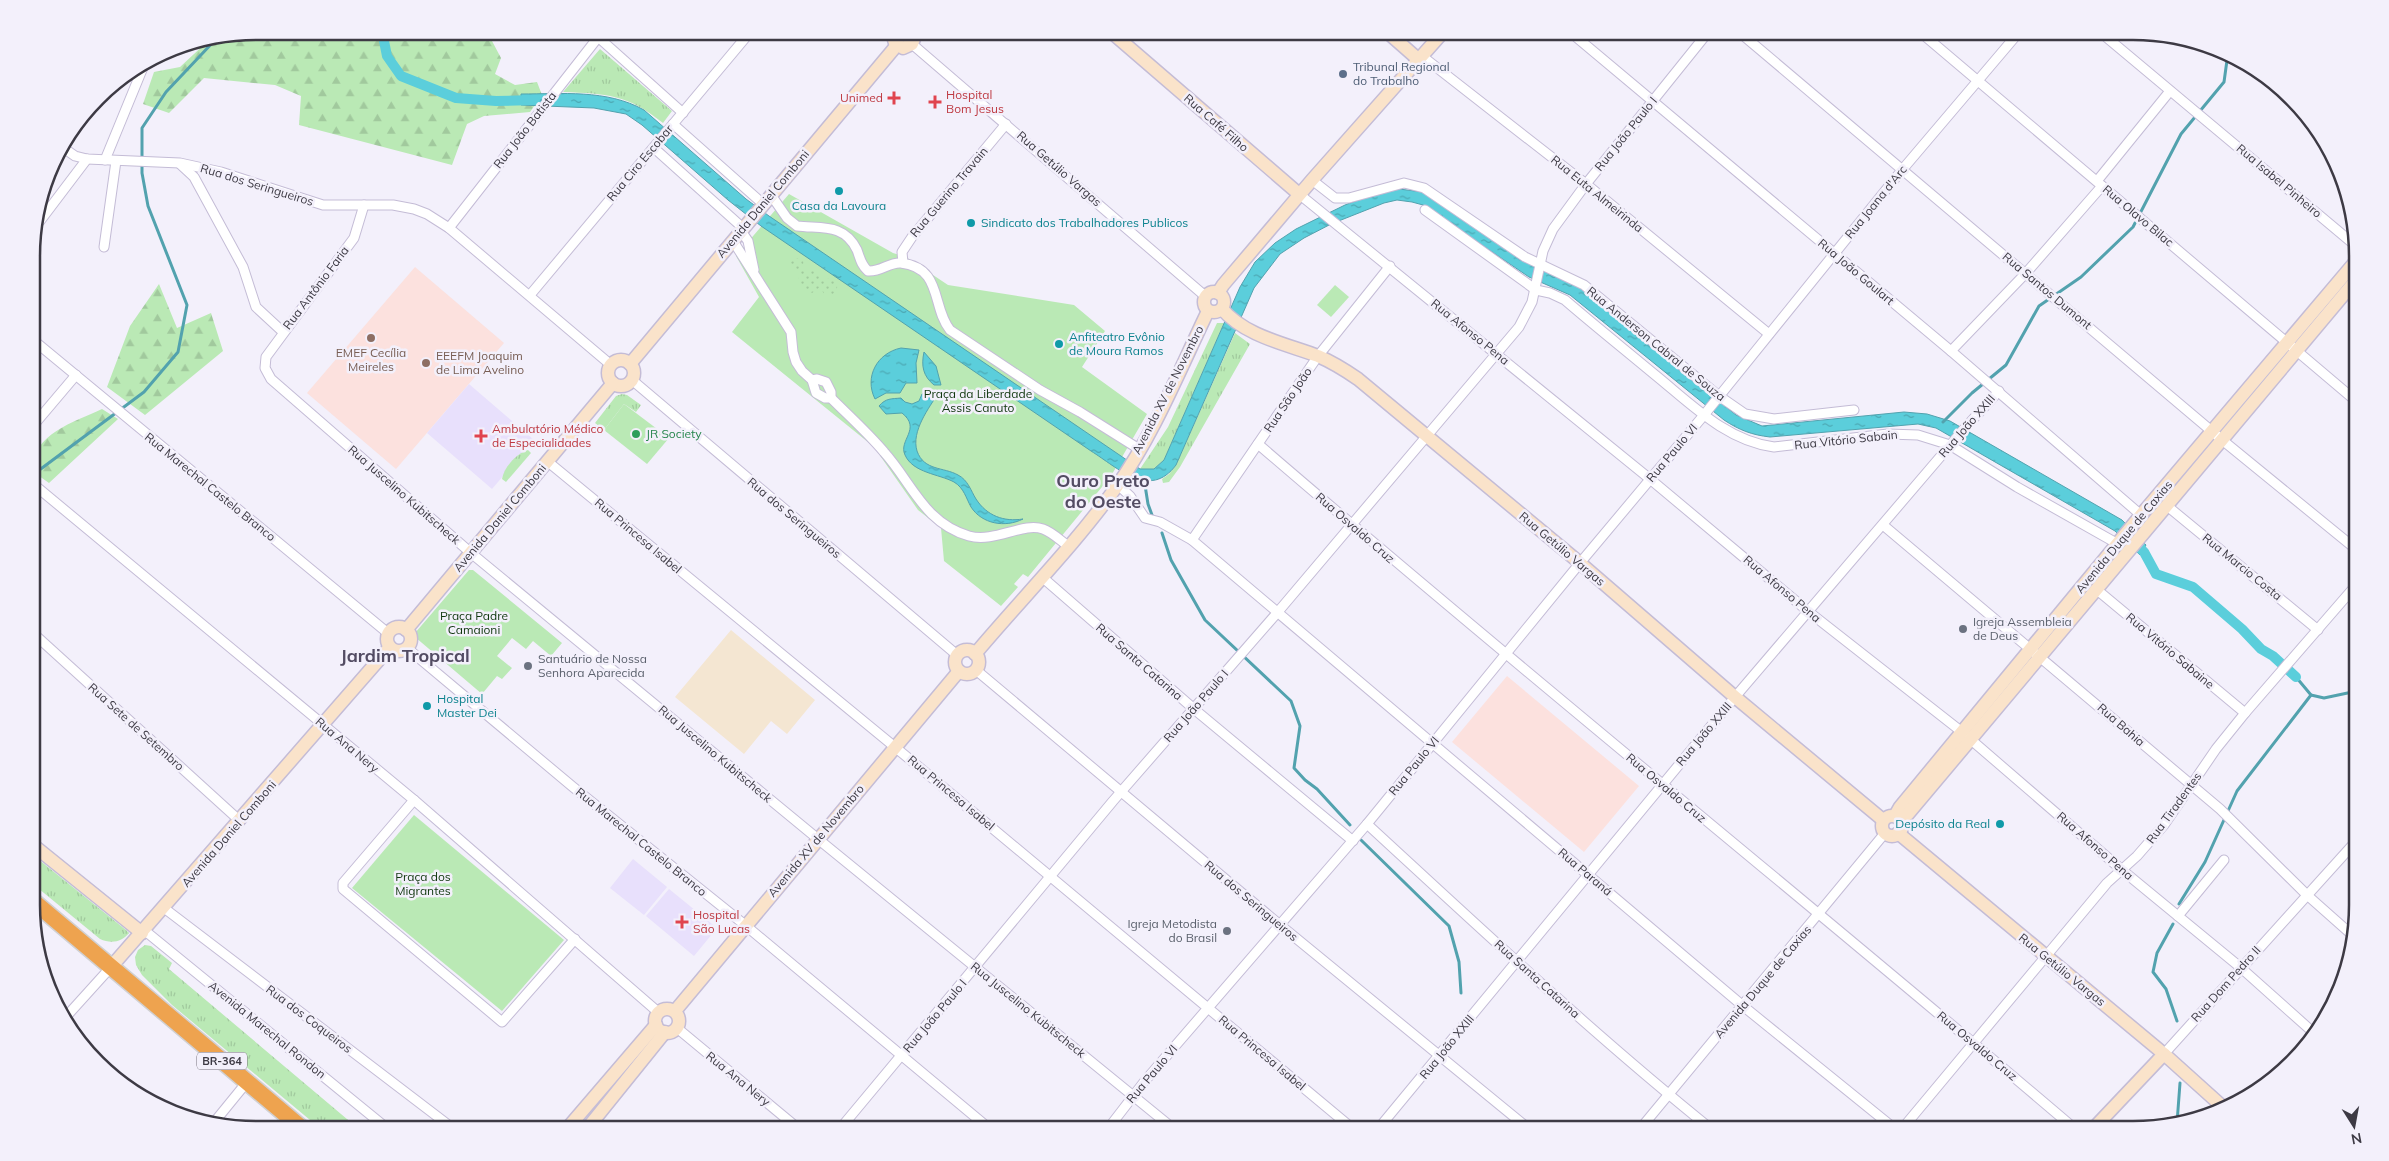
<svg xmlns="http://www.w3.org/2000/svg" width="2389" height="1161" viewBox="0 0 2389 1161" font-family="Mulish,sans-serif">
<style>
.commercial{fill:#f4e6d2}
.education{fill:#fce1de}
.built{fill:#e8e0fc}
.grass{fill:url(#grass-tufts)}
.forest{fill:url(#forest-firs)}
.park{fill:#bae9b5}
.garden{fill:url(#garden-dots)}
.water{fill:url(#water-ripples);stroke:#52a2ae}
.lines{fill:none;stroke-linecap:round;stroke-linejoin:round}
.stream{stroke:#52a2ae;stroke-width:3}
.canal{stroke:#5bcedb;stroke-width:10}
.street-casing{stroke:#c4bcd6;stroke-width:11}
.secondary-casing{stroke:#c4bcd6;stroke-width:15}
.highway-casing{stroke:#d0d0d2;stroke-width:19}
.street{stroke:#fff;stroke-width:9}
.secondary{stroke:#fae3ca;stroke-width:12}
.highway{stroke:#eea34f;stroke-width:16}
.service-dot{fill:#5c6f8a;stroke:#f3f0fb;stroke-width:2}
.health-dot{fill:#e0444e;stroke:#f3f0fb;stroke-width:2}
.culture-dot{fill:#0f9aa8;stroke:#f3f0fb;stroke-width:2}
.education-dot{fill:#8d6e63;stroke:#f3f0fb;stroke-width:2}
.leisure-dot{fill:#2e9e5b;stroke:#f3f0fb;stroke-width:2}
.worship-dot{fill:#6b7280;stroke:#f3f0fb;stroke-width:2}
.labels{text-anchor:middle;stroke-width:5;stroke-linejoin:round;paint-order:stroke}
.shield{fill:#f3f0fb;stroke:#74717b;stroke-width:1}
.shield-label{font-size:11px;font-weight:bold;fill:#3d3a44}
.service-label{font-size:12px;fill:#4e5e75;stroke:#f3f0fb;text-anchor:start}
.health-label{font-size:12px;fill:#be3a42;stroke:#f3f0fb;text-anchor:start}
.street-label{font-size:12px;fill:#3d3a44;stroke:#f3f0fb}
.culture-label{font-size:12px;fill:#0d838f;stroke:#f3f0fb;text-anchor:start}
.education-label{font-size:12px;fill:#785e54;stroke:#f3f0fb}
.park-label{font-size:12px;fill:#0f360d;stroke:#f3f0fb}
.leisure-label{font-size:12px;fill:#27864d;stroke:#f3f0fb;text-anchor:start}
.worship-label{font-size:12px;fill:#5b616d;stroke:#f3f0fb;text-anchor:start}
.district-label{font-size:18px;font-weight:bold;fill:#534c63;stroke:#f3f0fb}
.rim{fill:none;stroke:#3d3a44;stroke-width:2.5}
</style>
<defs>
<pattern id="grass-tufts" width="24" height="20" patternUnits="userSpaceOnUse" patternTransform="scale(1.25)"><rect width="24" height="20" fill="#bae9b5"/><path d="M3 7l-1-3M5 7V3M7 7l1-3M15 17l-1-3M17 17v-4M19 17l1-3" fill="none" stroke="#a1c99d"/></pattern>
<pattern id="forest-firs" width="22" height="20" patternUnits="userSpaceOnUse" patternTransform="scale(1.25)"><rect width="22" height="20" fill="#bae9b5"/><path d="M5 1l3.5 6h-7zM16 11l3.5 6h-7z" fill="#a1c99d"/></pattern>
<pattern id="garden-dots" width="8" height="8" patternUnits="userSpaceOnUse" patternTransform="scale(1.25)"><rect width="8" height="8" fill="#bae9b5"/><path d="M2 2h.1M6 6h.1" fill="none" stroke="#a1c99d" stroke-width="1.8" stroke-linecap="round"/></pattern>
<pattern id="water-ripples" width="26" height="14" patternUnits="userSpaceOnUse" patternTransform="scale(1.25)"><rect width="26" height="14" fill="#5bcedb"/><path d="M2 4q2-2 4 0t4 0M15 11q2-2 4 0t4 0" fill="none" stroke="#4ca8b3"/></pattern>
</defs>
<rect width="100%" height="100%" fill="#f3f0fb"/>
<polygon class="commercial" points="731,630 815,700 787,734 771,721 744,754 675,697"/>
<g class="education">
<polygon points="415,267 504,343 396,469 307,393"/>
<polygon points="1507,676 1639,786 1584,852 1452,742"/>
</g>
<g class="built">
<polygon points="469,384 534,440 492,489 427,433"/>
<polygon points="633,859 667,887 644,915 610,888"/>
<polygon points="669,889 717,928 694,956 646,916"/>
</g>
<g class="grass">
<path d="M600 49 672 111 663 123C627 94 607 94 563 92Z"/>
<polygon points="1217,323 1224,323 1164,460 1154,469 1140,469 1168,427"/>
<polygon points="1235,333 1250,344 1180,467 1169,482 1163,483 1162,479 1169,474 1176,465"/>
<polygon points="622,394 627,395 641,405 636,412 624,404 604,430 595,423 616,396"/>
<path d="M528 450 531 453 506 482 502 479C504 467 517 453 528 450Z"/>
<path d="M33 855 126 930 129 933C122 942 111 944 100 939L33 884Z"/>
<polygon points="145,945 151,946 172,963 169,969 360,1130 322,1130 172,1005 142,975 136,965 135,957 138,950"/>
</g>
<g class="forest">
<polygon points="256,31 501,31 492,41 501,58 495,74 515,85 537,82 542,95 530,112 484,116 467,124 452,165 299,125 301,96 275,85 204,78 169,113 143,104 154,72 180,67 208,41"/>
<polygon points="159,284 177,328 211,313 223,351 145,415 107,387 130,326"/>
<path d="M102 409 118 419 49 483 32 471C32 434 74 422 102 409Z"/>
</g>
<g class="park">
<polygon points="789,194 893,253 906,257 948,285 1074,305 1105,331 1082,367 1147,414 1111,476 1028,577 1023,574 1014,584 1018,587 1001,606 944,561 941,528 918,510 874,447 732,332 759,297 736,256"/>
<polygon points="1335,285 1349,297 1331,317 1317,305"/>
<polygon points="624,404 669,438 647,464 604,430"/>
<polygon points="469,570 473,570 562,643 551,656 533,641 526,649 512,638 497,656 512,668 502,679 497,676 482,694 415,637 415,633"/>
<polygon points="414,815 564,940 502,1011 352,888"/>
</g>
<path class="garden" d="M795 258 803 260 804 269 816 271 822 281 830 278C836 280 839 285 836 292L829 296 824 294 820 287 812 293 801 290 797 283 801 272 793 271 790 267 791 262Z"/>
<g class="water">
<path d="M521 94C561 94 607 89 644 110L746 199 769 216 1140 469H1154L1164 460 1240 287 1255 262 1275 243 1296 229 1345 205 1379 192 1399 189 1423 192 1535 267 1578 286 1736 415 1762 426 1904 412 1927 414 1950 421 2122 520 2146 545 2140 555 2115 531 1936 428 1918 424 1770 437C1752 435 1739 430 1724 420L1570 295 1529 277 1423 205 1412 202 1397 200 1384 203 1331 224 1304 238 1280 254 1254 288 1176 465C1150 500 1118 468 1091 451L761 226 728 200 642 125 626 114 594 108 521 105Z"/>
<path d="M901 348 919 350 916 363 917 383H906L900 393H886L875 399C864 377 877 353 901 348Z"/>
<path d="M924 352 936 366 941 385H934C923 376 921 366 924 352Z"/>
<path d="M932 391 939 392C929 408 911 431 917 451 924 471 944 467 958 475 968 480 971 491 976 499 987 516 1004 522 1023 519 1005 528 982 524 971 507 966 498 964 488 954 482 939 474 913 473 905 455 898 440 922 429 902 413L886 414 879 406C886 398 891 399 901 398L905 402 912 404 919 401 922 394Z"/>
</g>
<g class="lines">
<g class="stream">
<polyline points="1943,422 1972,393 2006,365 2039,306 2081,277 2133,227 2181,134 2224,82 2228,53"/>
<polyline points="32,478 38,471 144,392 178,352 187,305 148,206 142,173 142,128 166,92 216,39"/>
<polyline points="1144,479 1148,504 1152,515"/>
<polyline points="1162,533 1171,560 1205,620 1291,701 1300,726 1294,768 1305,780 1317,789 1350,825"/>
<polyline points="2296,677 2311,695 2324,698 2357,691"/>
<polyline points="1361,840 1449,926 1459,962 1461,993"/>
<polyline points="2179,904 2205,862 2237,791 2311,695"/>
<polyline points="2173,924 2157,953 2153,972 2166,989 2177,1021"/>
<polyline points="2177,1123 2180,1083"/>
</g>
<g class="canal">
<polyline points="382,31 387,56 401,76 456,98 496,101 535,100"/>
<polyline points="2133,541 2144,552 2156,574 2193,587 2242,629 2261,649 2273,656 2296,677"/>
</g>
<defs>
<g id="street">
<polyline points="1569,31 1951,351 2141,515"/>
<polyline points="1738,31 2221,439 2357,550"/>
<polyline points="1919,31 2356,401"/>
<polyline points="2099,31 2356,246"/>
<polyline points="598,37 683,113"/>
<polyline points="912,44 1205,296"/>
<polyline points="1422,56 1586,184 1769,334"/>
<polyline points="673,124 763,204"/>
<polyline points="62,147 75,156 87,159 180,163 221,172 323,205 393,205 414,209 427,214 449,228 611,365"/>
<polyline points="654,148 743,228"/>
<polyline points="105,160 144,65"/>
<polyline points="180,164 194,177 243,267 256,307 283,332"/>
<polyline points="1312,180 1335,198 1349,198 1404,183 1424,188 1525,257 1584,285 1719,396 1745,414 1774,419 1854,410"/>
<polyline points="2097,181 2170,91"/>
<polyline points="1299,194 1650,479 1809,612 1962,732 2122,870 2240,967 2315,1034"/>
<path d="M771 195 787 218 797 226C821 229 844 223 857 250 860 258 861 265 868 271 881 272 889 262 901 263 943 268 931 306 950 330L1040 390 1080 412 1139 449"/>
<polyline points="364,205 354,238 266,357 265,368 271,379 471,553 818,839 1175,1130"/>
<path d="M1425 210 1536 290 1550 293 1565 300C1594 325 1624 349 1654 374 1690 403 1726 441 1774 447L1888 434 1918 435 1950 445 2017 487 2118 544"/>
<polyline points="40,221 87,159"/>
<polyline points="449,228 603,31"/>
<polyline points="741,231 748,241 754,270"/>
<path d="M733 241 791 332 793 352 796 362 802 371 812 380 816 393 825 398H831C849 416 868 433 884 452 912 483 924 523 969 536 995 543 1023 522 1043 529 1052 532 1061 541 1068 546"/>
<polyline points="104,247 116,161"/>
<polyline points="903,263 902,252 912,237 1006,124"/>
<polyline points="530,295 751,31"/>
<polyline points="32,339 389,634"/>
<polyline points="1951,351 2026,273 2102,186"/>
<polyline points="632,380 957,655"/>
<polyline points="812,380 817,379 826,382 831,392 831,398"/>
<polyline points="32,427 76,375"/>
<path d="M1258 444C1527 676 1804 898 2075 1129"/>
<polyline points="547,461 907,757 1353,1129"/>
<polyline points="32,483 414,800 658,1012"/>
<polyline points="1118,485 1130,496 1145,518 1160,522 1192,540 1743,1006 1895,1129"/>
<polyline points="2166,505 2318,630"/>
<polyline points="1883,525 2220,809 2307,895 2351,934"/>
<polyline points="1192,540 1318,356 1390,266"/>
<polyline points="1042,577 1194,709 1353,841"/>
<polyline points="2096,589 2245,713"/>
<polyline points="33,633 240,821"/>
<polyline points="407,648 573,787 745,925 991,1130"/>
<polyline points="976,670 1280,925 1529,1129"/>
<polyline points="414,800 343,883 343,889 502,1022 575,939"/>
<path d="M1367 824C1480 928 1592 1033 1711 1129"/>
<polyline points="164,908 455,1130"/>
<polyline points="2178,916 2224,860"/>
<polyline points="144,930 389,1130"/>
<polyline points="64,1019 111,967"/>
<polyline points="677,1028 800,1130"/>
<polyline points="2164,1054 2358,839"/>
<polyline points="216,1120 247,1082"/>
<polyline points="1378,1129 1735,697 1964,429 1999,391"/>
<polyline points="1640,1129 1885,833"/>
<polyline points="1902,1129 2107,883 2137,856 2164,825 2216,749 2245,713 2357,584"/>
<polyline points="839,1130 1113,801 1277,613 1519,327 1532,302 1543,251 1553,229 1586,184 1709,31"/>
<polyline points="1107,1130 1144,1082 1367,824 1580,563 1704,415 1902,170 2020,31"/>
</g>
<g id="secondary">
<polyline points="894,31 893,36 895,43 903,48 912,44 915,36 913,31"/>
<polyline points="1110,31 1299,194"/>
<polyline points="1386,31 1419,60"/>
<circle cx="1214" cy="302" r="10"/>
<polyline points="1218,293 1223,285 1312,180 1444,31"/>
<path d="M1222 309C1245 336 1286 344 1318 356 1332 362 1345 370 1358 379L1580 563 1735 697 1883 820"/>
<circle cx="621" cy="373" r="13"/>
<polyline points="630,364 897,45"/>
<circle cx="399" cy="639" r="12"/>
<polyline points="406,630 613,383"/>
<circle cx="967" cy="662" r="12"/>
<path d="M975 654C1022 598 1074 546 1117 486 1154 434 1180 369 1208 311"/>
<circle cx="1892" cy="826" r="10"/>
<polyline points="1895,816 1900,807 2141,515 2356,261"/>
<polyline points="1900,820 1908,814 2356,280"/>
<polyline points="1898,833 2164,1054 2224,1108"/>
<polyline points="33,845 142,933"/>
<polyline points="111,967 390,647"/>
<circle cx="667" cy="1021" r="12"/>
<polyline points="675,1011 959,671"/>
<polyline points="2093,1129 2164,1054"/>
<polyline points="566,1130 656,1025"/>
<polyline points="586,1130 665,1032"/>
</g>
<polyline id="highway" points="33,901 304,1130"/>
</defs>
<use href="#street" class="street-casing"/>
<use href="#secondary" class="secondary-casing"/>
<use href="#highway" class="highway-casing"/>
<use href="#street" class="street"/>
<use href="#secondary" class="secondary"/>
<use href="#highway" class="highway"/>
</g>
<circle class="service-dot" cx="1343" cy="74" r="5"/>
<g class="health-dot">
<path d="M891.5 90.5h5v5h5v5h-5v5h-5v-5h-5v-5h5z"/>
<path d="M932.5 94.5h5v5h5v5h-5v5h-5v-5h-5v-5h5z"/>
<path d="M478.5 428.5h5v5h5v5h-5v5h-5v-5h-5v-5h5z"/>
<path d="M679.5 914.5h5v5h5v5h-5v5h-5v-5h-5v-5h5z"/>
</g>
<g class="culture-dot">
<circle cx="839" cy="191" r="5"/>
<circle cx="971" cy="223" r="5"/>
<circle cx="1059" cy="344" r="5"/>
<circle cx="427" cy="706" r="5"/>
<circle cx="2000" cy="824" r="5"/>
</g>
<g class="education-dot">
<circle cx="371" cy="338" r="5"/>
<circle cx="426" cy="363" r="5"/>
</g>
<circle class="leisure-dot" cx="636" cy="434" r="5"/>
<g class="worship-dot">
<circle cx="1963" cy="629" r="5"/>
<circle cx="528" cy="666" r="5"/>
<circle cx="1227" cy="931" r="5"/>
</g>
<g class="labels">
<rect class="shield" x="197" y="1052.5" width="50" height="17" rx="4"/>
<g class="shield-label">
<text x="222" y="1065">BR-364</text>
</g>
<g class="service-label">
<text x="1353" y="71">Tribunal Regional<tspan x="1353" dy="14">do Trabalho</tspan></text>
</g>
<g class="health-label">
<text x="946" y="99">Hospital<tspan x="946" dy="14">Bom Jesus</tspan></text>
<text x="883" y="102" text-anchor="end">Unimed</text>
<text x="492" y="433">Ambulatório Médico<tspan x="492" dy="14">de Especialidades</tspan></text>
<text x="693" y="919">Hospital<tspan x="693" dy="14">São Lucas</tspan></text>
</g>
<g class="street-label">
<text transform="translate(1216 123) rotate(41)" y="4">Rua Café Filho</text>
<text transform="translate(525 130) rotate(-52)" y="4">Rua João Batista</text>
<text transform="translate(1626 134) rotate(-51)" y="4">Rua João Paulo I</text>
<text transform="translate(640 163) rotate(-50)" y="4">Rua Ciro Escobar</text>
<text transform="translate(1059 169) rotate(41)" y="4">Rua Getúlio Vargas</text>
<text transform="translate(2279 181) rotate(40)" y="4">Rua Isabel Pinheiro</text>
<text transform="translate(257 185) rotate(17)" y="4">Rua dos Seringueiros</text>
<text transform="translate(949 192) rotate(-50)" y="4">Rua Guerino Travain</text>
<text transform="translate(1597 194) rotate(39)" y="4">Rua Euta Almeirinda</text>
<text transform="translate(1876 202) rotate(-51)" y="4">Rua Joana d'Arc</text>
<text transform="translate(763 204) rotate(-50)" y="4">Avenida Daniel Comboni</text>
<text transform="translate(2138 216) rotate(40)" y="4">Rua Olavo Bilac</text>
<text transform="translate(1856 272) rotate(40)" y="4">Rua João Goulart</text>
<text transform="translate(316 288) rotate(-53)" y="4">Rua Antônio Faria</text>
<text transform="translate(2047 291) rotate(40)" y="4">Rua Santos Dumont</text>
<text transform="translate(1470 332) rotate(39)" y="4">Rua Afonso Pena</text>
<text transform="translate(1656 344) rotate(39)" y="4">Rua Anderson Cabral de Souza</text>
<text transform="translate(1168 390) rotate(-63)" y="4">Avenida XV de Novembro</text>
<text transform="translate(1288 400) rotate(-56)" y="4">Rua São João</text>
<text transform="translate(1967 426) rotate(-49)" y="4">Rua João XXIII</text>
<text transform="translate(1846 440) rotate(-6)" y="4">Rua Vitório Sabain</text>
<text transform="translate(1672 453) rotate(-50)" y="4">Rua Paulo VI</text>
<text transform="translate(210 487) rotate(39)" y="4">Rua Marechal Castelo Branco</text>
<text transform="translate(404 495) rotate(41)" y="4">Rua Juscelino Kubitscheck</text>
<text transform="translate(500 518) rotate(-50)" y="4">Avenida Daniel Comboni</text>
<text transform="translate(794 518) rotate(40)" y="4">Rua dos Seringueiros</text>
<text transform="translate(1355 528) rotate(41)" y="4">Rua Osvaldo Cruz</text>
<text transform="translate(638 536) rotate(40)" y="4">Rua Princesa Isabel</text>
<text transform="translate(2124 537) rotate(-50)" y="4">Avenida Duque de Caxias</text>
<text transform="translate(1562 549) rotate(40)" y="4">Rua Getúlio Vargas</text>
<text transform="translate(2242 567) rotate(39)" y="4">Rua Marcio Costa</text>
<text transform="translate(1782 589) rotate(40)" y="4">Rua Afonso Pena</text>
<text transform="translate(2170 651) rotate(40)" y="4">Rua Vitório Sabaine</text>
<text transform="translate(1139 662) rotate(41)" y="4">Rua Santa Catarina</text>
<text transform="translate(1196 706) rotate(-49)" y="4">Rua João Paulo I</text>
<text transform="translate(2121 725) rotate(41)" y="4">Rua Bahia</text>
<text transform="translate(136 727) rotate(42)" y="4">Rua Sete de Setembro</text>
<text transform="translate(1704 734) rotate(-50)" y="4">Rua João XXIII</text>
<text transform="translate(347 745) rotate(40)" y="4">Rua Ana Nery</text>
<text transform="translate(715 754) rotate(40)" y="4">Rua Juscelino Kubitscheck</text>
<text transform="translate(1414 766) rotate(-51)" y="4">Rua Paulo VI</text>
<text transform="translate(1666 788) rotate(40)" y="4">Rua Osvaldo Cruz</text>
<text transform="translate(951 793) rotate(40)" y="4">Rua Princesa Isabel</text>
<text transform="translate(2174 808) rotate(-54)" y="4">Rua Tiradentes</text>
<text transform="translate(229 834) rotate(-49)" y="4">Avenida Daniel Comboni</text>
<text transform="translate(816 841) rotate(-50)" y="4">Avenida XV de Novembro</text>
<text transform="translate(641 842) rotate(39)" y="4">Rua Marechal Castelo Branco</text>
<text transform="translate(2095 846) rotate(41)" y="4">Rua Afonso Pena</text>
<text transform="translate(1585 872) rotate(40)" y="4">Rua Paraná</text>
<text transform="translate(1251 901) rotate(40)" y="4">Rua dos Seringueiros</text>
<text transform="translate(2062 970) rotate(39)" y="4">Rua Getúlio Vargas</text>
<text transform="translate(1537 979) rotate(42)" y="4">Rua Santa Catarina</text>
<text transform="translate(1763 982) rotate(-50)" y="4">Avenida Duque de Caxias</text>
<text transform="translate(2226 984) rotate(-48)" y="4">Rua Dom Pedro II</text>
<text transform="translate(1028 1010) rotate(39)" y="4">Rua Juscelino Kubitscheck</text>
<text transform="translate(935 1016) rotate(-50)" y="4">Rua João Paulo I</text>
<text transform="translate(309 1019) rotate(37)" y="4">Rua dos Coqueiros</text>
<text transform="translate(267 1030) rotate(39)" y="4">Avenida Marechal Rondon</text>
<text transform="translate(1977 1046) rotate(40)" y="4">Rua Osvaldo Cruz</text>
<text transform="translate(1447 1047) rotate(-51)" y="4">Rua João XXIII</text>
<text transform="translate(1262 1053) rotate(40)" y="4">Rua Princesa Isabel</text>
<text transform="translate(1152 1074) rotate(-50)" y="4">Rua Paulo VI</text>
<text transform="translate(738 1079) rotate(39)" y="4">Rua Ana Nery</text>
</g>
<g class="culture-label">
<text x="839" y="210" text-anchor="middle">Casa da Lavoura</text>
<text x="981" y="227">Sindicato dos Trabalhadores Publicos</text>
<text x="1069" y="341">Anfiteatro Evônio<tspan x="1069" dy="14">de Moura Ramos</tspan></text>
<text x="437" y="703">Hospital<tspan x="437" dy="14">Master Dei</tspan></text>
<text x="1990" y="828" text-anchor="end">Depósito da Real</text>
</g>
<g class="education-label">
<text x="371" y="357">EMEF Cecília<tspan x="371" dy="14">Meireles</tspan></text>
<text x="436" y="360" text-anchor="start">EEEFM Joaquim<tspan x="436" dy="14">de Lima Avelino</tspan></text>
</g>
<g class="park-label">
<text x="978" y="398">Praça da Liberdade<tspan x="978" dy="14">Assis Canuto</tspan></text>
<text x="474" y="620">Praça Padre<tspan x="474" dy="14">Camaioni</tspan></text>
<text x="423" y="881">Praça dos<tspan x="423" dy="14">Migrantes</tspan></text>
</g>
<g class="leisure-label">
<text x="646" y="438">JR Society</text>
</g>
<g class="worship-label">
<text x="1973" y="626">Igreja Assembleia<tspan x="1973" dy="14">de Deus</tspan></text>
<text x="538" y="663">Santuário de Nossa<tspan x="538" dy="14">Senhora Aparecida</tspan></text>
<text x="1217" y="928" text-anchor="end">Igreja Metodista<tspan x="1217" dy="14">do Brasil</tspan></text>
</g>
<g class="district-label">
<text x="1103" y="487">Ouro Preto<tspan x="1103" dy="21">do Oeste</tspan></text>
<text x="405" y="662">Jardim Tropical</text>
</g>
</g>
<path d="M0 0H2389V1161H0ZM256 40H2133A216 216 0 0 1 2349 256V905A216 216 0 0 1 2133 1121H256A216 216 0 0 1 40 905V256A216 216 0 0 1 256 40Z" fill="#f3f0fb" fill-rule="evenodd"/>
<path class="rim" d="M256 40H2133A216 216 0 0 1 2349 256V905A216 216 0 0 1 2133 1121H256A216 216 0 0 1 40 905V256A216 216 0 0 1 256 40Z"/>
<g transform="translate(2354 1126) rotate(169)" stroke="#f3f0fb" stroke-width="4" paint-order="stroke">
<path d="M0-4L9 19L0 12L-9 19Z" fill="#3d3a44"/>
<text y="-8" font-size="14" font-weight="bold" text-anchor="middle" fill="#3d3a44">N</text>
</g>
</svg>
